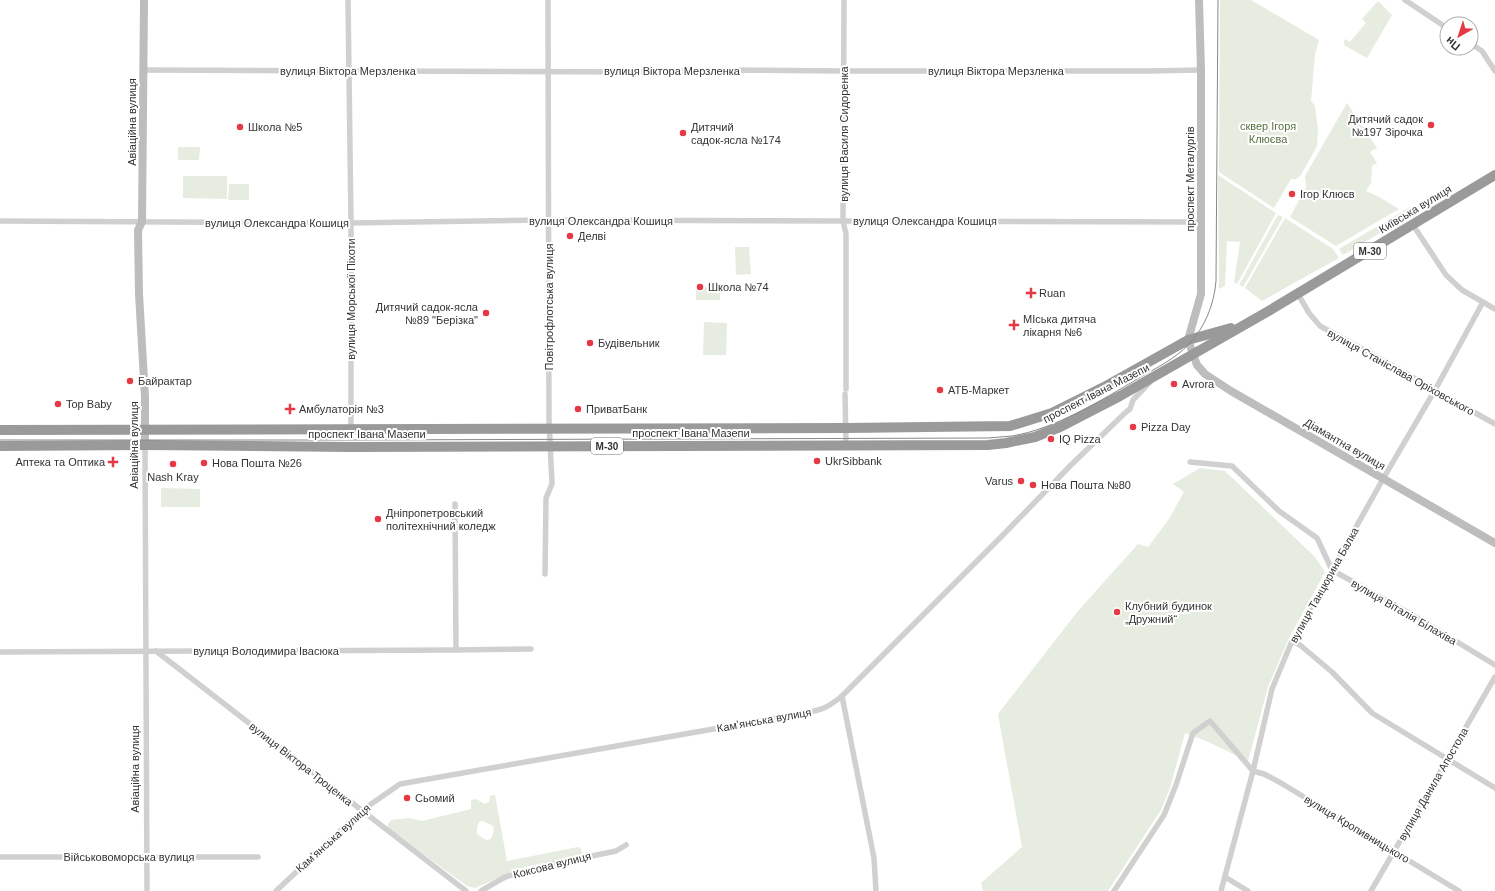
<svg xmlns="http://www.w3.org/2000/svg" width="1495" height="891" viewBox="0 0 1495 891" font-family="Helvetica,sans-serif">
<style>
.green{fill:#e6ecdf;fill-rule:evenodd}
.lines{fill:none;stroke-linecap:round;stroke-linejoin:round}
.street{stroke:#d0d0d0;stroke-width:5.5}
.secondary{stroke:#bdbdbd;stroke-width:8}
.highway{stroke:#9a9a9a;stroke-width:10}
.tram{stroke:#888;stroke-width:1}
.poi-dot{fill:#e63946;stroke:#fff;stroke-width:1.5}
.labels{text-anchor:middle;stroke-width:4;stroke-linejoin:round;paint-order:stroke}
.shield{fill:#fff;stroke:#707070;stroke-width:1}
.shield-label{font-size:10px;font-weight:bold;fill:#333}
.street-label{font-size:11px;fill:#333;stroke:#fff}
.poi-label{font-size:11px;fill:#333;stroke:#fff;text-anchor:start}
.park-label{font-size:11px;fill:#56703f;stroke:#fff}
</style>
<rect width="100%" height="100%" fill="#fff"/>
<g class="green">
<polygon points="1220,0 1251,0 1319,40 1315,54 1311,101 1315,106 1318,130 1317,146 1301,175 1296,179 1291,179 1274,208 1219,172"/>
<polygon points="1378,1 1392,15 1367,58 1344,45 1344,41 1345,39 1350,42 1366,23 1362,19"/>
<polygon points="1347,103 1377,148 1370,152 1377,163 1372,166 1371,183 1366,191 1379,197 1399,209 1336,246 1290,217 1306,187 1305,176"/>
<polygon points="178,147 200,147 199,160 178,160"/>
<polygon points="1218,175 1276,213 1237,284 1234,282 1240,242 1227,241 1225,286 1219,289"/>
<polygon points="183,176 227,176 227,199 183,198"/>
<polygon points="229,184 249,184 249,200 228,200"/>
<polygon points="1410,207 1416,212 1343,255 1339,249"/>
<polygon points="1278,215 1283,217 1243,287 1239,285"/>
<polygon points="1285,218 1333,249 1339,258 1262,301 1245,288"/>
<polygon points="735,247 749,247 751,274 736,275"/>
<rect x="696" y="287" width="24" height="13"/>
<polygon points="704,322 727,323 726,355 703,355"/>
<polygon points="1200,468 1225,471 1315,557 1325,572 1288,640 1268,687 1248,761 1206,741 1185,733 1170,788 1161,810 1108,891 983,891 981,883 1022,847 998,714 1078,611 1138,544 1148,547 1169,519 1184,492 1173,484"/>
<polygon points="161,488 200,489 200,507 161,507"/>
<path d="M495 795 507 861 578 847 581 848 582 854 581 855 524 867 475 888 467 886 388 828V824L391 820 409 818 422 821 471 809V800L476 799 485 804 489 802 490 796ZM483 821 493 826 494 830 491 839 486 840 477 834V827L479 822Z"/>
</g>
<g class="lines">
<g class="street">
<polyline points="348,0 351,223 351,430"/>
<polyline points="844,0 843,221 846,234 846,389"/>
<polyline points="1405,0 1447,28"/>
<polyline points="1471,44 1482,51 1495,71"/>
<polyline points="143,70 646,72 727,70 844,71 1147,71 1201,70"/>
<polyline points="0,221 351,223 549,220 1201,222"/>
<polyline points="1413,225 1446,275 1462,290 1495,309"/>
<polyline points="1298,294 1309,313 1320,326 1375,356 1495,424"/>
<polyline points="845,394 846,445"/>
<polyline points="145,445 147,891"/>
<polyline points="1190,462 1232,466 1279,511 1317,538 1332,570 1421,620 1495,665"/>
<polyline points="455,504 456,650"/>
<polyline points="545,574 546,498 552,484 549,421 548,0"/>
<polyline points="1292,641 1300,645 1332,672 1372,713 1495,788"/>
<polyline points="156,651 466,891"/>
<polyline points="0,652 453,650 531,649"/>
<polyline points="842,696 874,858 876,891"/>
<polyline points="0,857 258,857"/>
<polyline points="1225,877 1248,891"/>
<path d="M276 891 361 811 400 784 799 714C820 710 825 710 842 696L1002 536 1071 465 1126 412 1130 409 1133 400 1150 382"/>
<polyline points="481,891 505,877 548,865 616,851 626,845"/>
<polyline points="1114,891 1164,815 1176,785 1193,733 1210,721 1253,771 1264,774 1281,783 1459,891"/>
<polyline points="1221,891 1253,771 1272,689 1292,641 1383,479 1435,390 1483,302"/>
<polyline points="1371,891 1495,677"/>
</g>
<g class="secondary">
<polyline points="144,0 142,222 138,230 139,294 145,397 145,445"/>
<polyline points="1199,0 1201,70 1201,294 1188,340 1197,365 1205,374 1231,391 1495,543"/>
</g>
<g class="highway">
<polyline points="0,430 846,428 1010,426 1052,413 1104,387 1188,340 1231,328"/>
<polyline points="0,446 145,445 351,447 988,445 1006,443 1035,437 1060,427 1120,396 1272,309 1495,175"/>
</g>
<path class="tram" d="M0 440H350L988 438C996 437 1004 437 1012 436 1055 429 1102 400 1139 378 1156 368 1175 359 1189 344 1205 327 1214 305 1216 281L1218 0"/>
</g>
<g class="poi-dot">
<circle cx="1431" cy="125" r="4"/>
<circle cx="240" cy="127" r="4"/>
<circle cx="683" cy="133" r="4"/>
<circle cx="1292" cy="194" r="4"/>
<circle cx="570" cy="236" r="4"/>
<circle cx="700" cy="287" r="4"/>
<path d="M1029 287h4v4h4v4h-4v4h-4v-4h-4v-4h4z"/>
<circle cx="486" cy="313" r="4"/>
<path d="M1012 319h4v4h4v4h-4v4h-4v-4h-4v-4h4z"/>
<circle cx="590" cy="343" r="4"/>
<circle cx="130" cy="381" r="4"/>
<circle cx="1174" cy="384" r="4"/>
<circle cx="940" cy="390" r="4"/>
<circle cx="58" cy="404" r="4"/>
<path d="M288 403h4v4h4v4h-4v4h-4v-4h-4v-4h4z"/>
<circle cx="578" cy="409" r="4"/>
<circle cx="1133" cy="427" r="4"/>
<circle cx="1051" cy="439" r="4"/>
<circle cx="817" cy="461" r="4"/>
<path d="M111 456h4v4h4v4h-4v4h-4v-4h-4v-4h4z"/>
<circle cx="204" cy="463" r="4"/>
<circle cx="173" cy="464" r="4"/>
<circle cx="1021" cy="481" r="4"/>
<circle cx="1033" cy="485" r="4"/>
<circle cx="378" cy="519" r="4"/>
<circle cx="1117" cy="612" r="4"/>
<circle cx="407" cy="798" r="4"/>
</g>
<g class="labels">
<g class="shield">
<rect x="1354" y="243" width="32" height="16" rx="3"/>
<rect x="591" y="438" width="32" height="16" rx="3"/>
</g>
<g class="shield-label">
<text x="1370" y="255">М-30</text>
<text x="607" y="450">М-30</text>
</g>
<g class="street-label">
<text x="348" y="75">вулиця Віктора Мерзленка</text>
<text x="672" y="75">вулиця Віктора Мерзленка</text>
<text x="996" y="75">вулиця Віктора Мерзленка</text>
<text transform="translate(132 122) rotate(-90)" y="4">Авіаційна вулиця</text>
<text transform="translate(844 134) rotate(-90)" y="4">вулиця Василя Сидоренка</text>
<text transform="translate(1190 179) rotate(-90)" y="4">проспект Металургів</text>
<text transform="translate(1415 209) rotate(-31)" y="4">Київська вулиця</text>
<text x="601" y="225">вулиця Олександра Кошиця</text>
<text x="925" y="225">вулиця Олександра Кошиця</text>
<text x="277" y="227">вулиця Олександра Кошиця</text>
<text transform="translate(351 299) rotate(-90)" y="4">вулиця Морської Піхоти</text>
<text transform="translate(549 307) rotate(-90)" y="4">Повітрофлотська вулиця</text>
<text transform="translate(1401 372) rotate(29)" y="4">вулиця Станіслава Оріховського</text>
<text transform="translate(1096 393) rotate(-27)" y="4">проспект Івана Мазепи</text>
<text x="691" y="437">проспект Івана Мазепи</text>
<text x="367" y="438">проспект Івана Мазепи</text>
<text transform="translate(1345 444) rotate(30)" y="4">Діамантна вулиця</text>
<text transform="translate(134 445) rotate(-90)" y="4">Авіаційна вулиця</text>
<text transform="translate(1324 585) rotate(-61)" y="4">вулиця Танцюрина Балка</text>
<text transform="translate(1404 612) rotate(30)" y="4">вулиця Віталія Білахіва</text>
<text x="266" y="655">вулиця Володимира Івасюка</text>
<text transform="translate(764 720) rotate(-10)" y="4">Камʼянська вулиця</text>
<text transform="translate(301 764) rotate(38)" y="4">вулиця Віктора Троценка</text>
<text transform="translate(135 769) rotate(-90)" y="4">Авіаційна вулиця</text>
<text transform="translate(1433 784) rotate(-60)" y="4">вулиця Данила Апостола</text>
<text transform="translate(1357 829) rotate(31)" y="4">вулиця Кропивницького</text>
<text transform="translate(333 838) rotate(-42)" y="4">Камʼянська вулиця</text>
<text x="129" y="861">Військовоморська вулиця</text>
<text transform="translate(552 865) rotate(-14)" y="4">Коксова вулиця</text>
</g>
<g class="poi-label">
<text x="1423" y="123" text-anchor="end">Дитячий садок<tspan x="1423" dy="13">№197 Зірочка</tspan></text>
<text x="248" y="131">Школа №5</text>
<text x="691" y="131">Дитячий<tspan x="691" dy="13">садок-ясла №174</tspan></text>
<text x="1300" y="198">Ігор Клюєв</text>
<text x="578" y="240">Делві</text>
<text x="708" y="291">Школа №74</text>
<text x="1039" y="297">Ruan</text>
<text x="478" y="311" text-anchor="end">Дитячий садок-ясла<tspan x="478" dy="13">№89 "Берізка"</tspan></text>
<text x="1023" y="323">МІська дитяча<tspan x="1023" dy="13">лікарня №6</tspan></text>
<text x="598" y="347">Будівельник</text>
<text x="138" y="385">Байрактар</text>
<text x="1182" y="388">Avrora</text>
<text x="948" y="394">АТБ-Маркет</text>
<text x="66" y="408">Top Baby</text>
<text x="299" y="413">Амбулаторія №3</text>
<text x="586" y="413">ПриватБанк</text>
<text x="1141" y="431">Pizza Day</text>
<text x="1059" y="443">IQ Pizza</text>
<text x="825" y="465">UkrSibbank</text>
<text x="105" y="466" text-anchor="end">Аптека та Оптика</text>
<text x="212" y="467">Нова Пошта №26</text>
<text x="173" y="481" text-anchor="middle">Nash Kray</text>
<text x="1013" y="485" text-anchor="end">Varus</text>
<text x="1041" y="489">Нова Пошта №80</text>
<text x="386" y="517">Дніпропетровський<tspan x="386" dy="13">політехнічний коледж</tspan></text>
<text x="1125" y="610">Клубний будинок<tspan x="1125" dy="13">„Дружний“</tspan></text>
<text x="415" y="802">Сьомий</text>
</g>
<g class="park-label">
<text x="1268" y="130">сквер Ігоря<tspan x="1268" dy="13">Клюєва</tspan></text>
</g>
</g>
<g transform="translate(1459 36) rotate(219)"><circle r="19" fill="#ffffff" stroke="#adadad"/>
<path d="M0-3L7 15L0 10L-7 15Z" fill="#e63946"/>
<text y="-6" font-size="11" font-weight="bold" text-anchor="middle" fill="#333333">Пн</text>
</g>
</svg>
